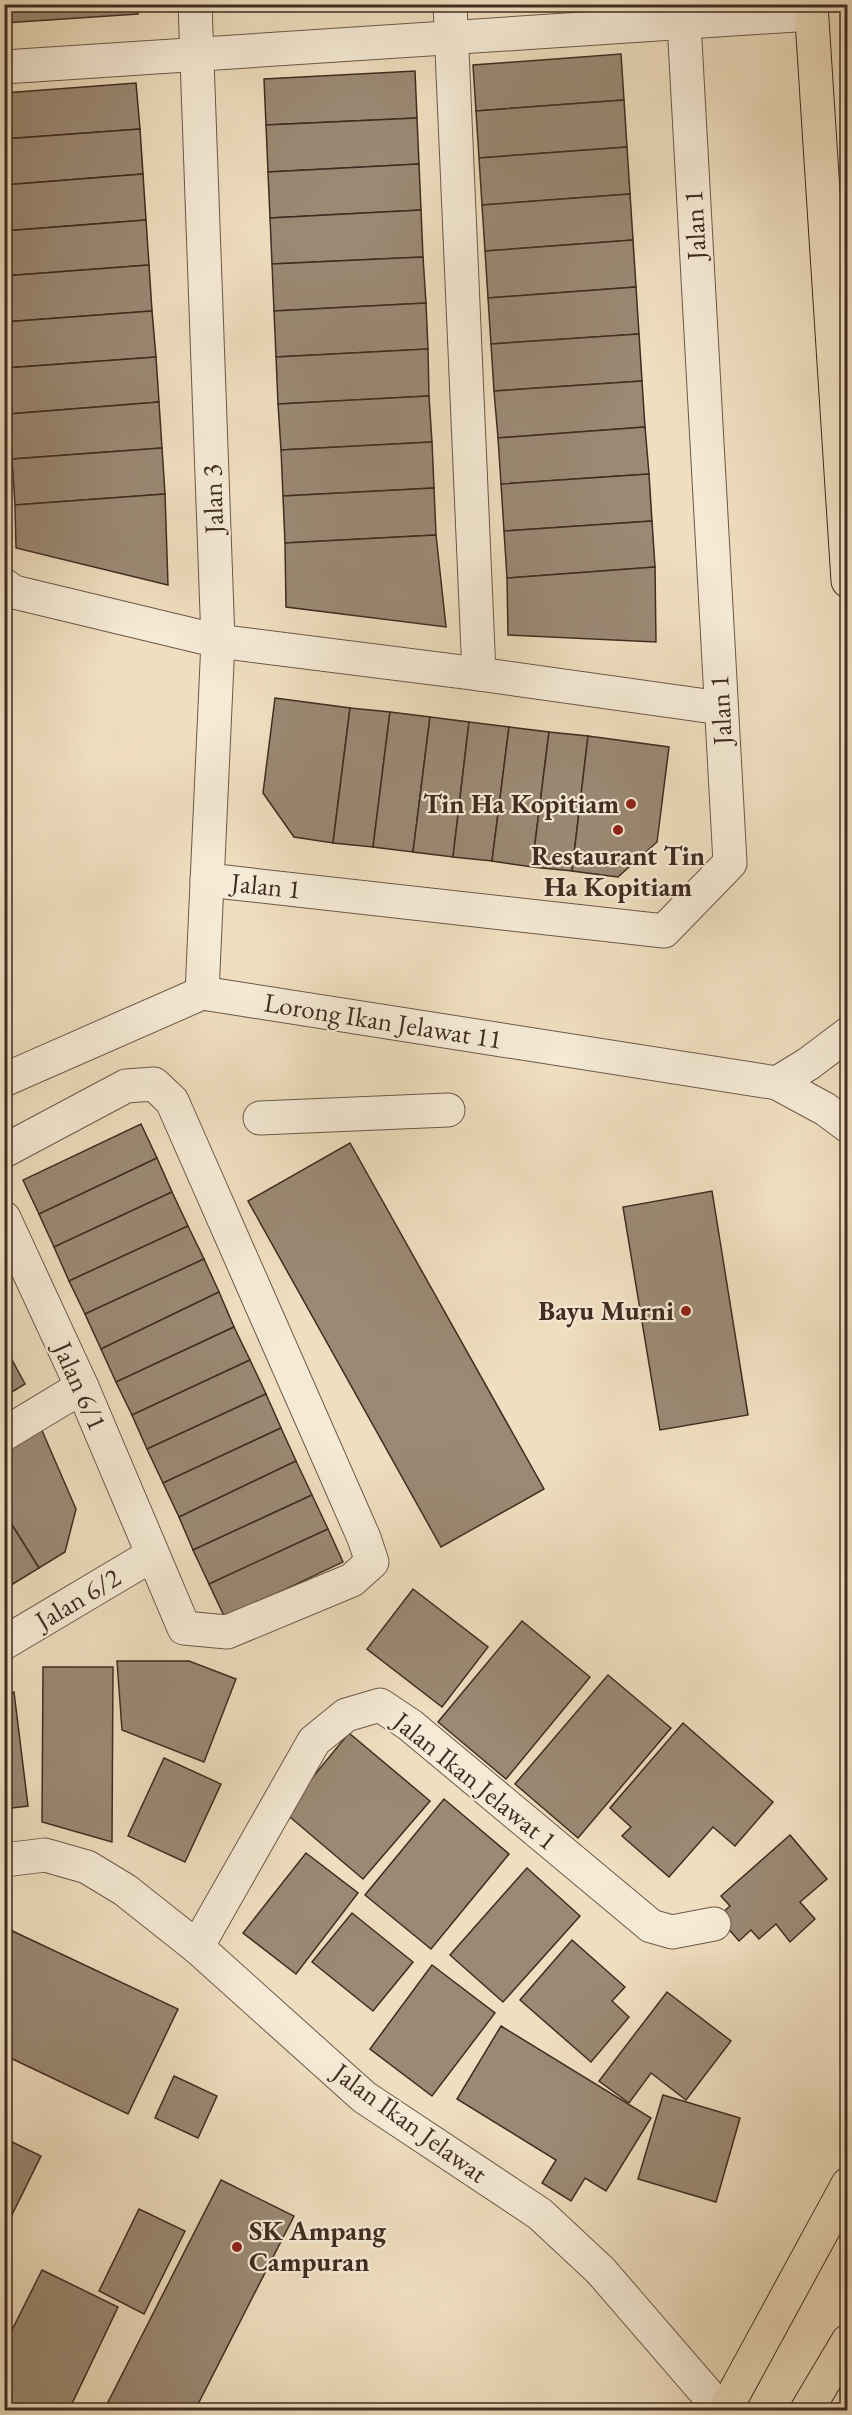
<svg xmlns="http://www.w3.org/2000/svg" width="852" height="2415" viewBox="0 0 852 2415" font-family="'EB Garamond',serif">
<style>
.building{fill:#9b8974;stroke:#402c22;stroke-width:1.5}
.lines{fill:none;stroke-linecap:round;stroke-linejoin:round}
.minor-casing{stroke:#6c5849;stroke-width:35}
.major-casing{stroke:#402c22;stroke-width:35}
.minor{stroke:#f5ead5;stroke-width:33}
.major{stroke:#efdebf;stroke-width:33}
.poi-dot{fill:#8f2418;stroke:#f5ead5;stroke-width:2}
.labels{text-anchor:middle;stroke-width:4.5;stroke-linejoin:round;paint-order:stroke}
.street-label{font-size:27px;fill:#402c22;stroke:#f5ead5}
.poi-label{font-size:27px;font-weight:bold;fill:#402c22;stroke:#f5ead5;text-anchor:end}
</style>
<rect width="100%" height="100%" fill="#efdebf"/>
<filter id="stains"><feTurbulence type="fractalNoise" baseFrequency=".00333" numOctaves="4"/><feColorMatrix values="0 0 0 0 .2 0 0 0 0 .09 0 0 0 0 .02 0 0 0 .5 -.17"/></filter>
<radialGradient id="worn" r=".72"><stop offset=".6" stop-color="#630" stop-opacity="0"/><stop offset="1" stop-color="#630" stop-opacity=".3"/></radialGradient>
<g class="building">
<polygon points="4,4 137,4 138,14 4,23"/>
<polygon points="621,54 624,100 476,111 473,65"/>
<polygon points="415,71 417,118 266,125 264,79"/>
<polygon points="136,83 140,129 4,139 4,93"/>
<polygon points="624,100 627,147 479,158 476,111"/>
<polygon points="417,118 419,164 268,172 266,125"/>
<polygon points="140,129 143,174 4,185 4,139"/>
<polygon points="627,147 630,194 482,205 479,158"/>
<polygon points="419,164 421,210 270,218 268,172"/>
<polygon points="143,174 146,220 4,231 4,185"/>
<polygon points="630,194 633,240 485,251 482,205"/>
<polygon points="421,210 423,257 272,264 270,218"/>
<polygon points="146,220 149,265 4,276 4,231"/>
<polygon points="633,240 636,287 488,298 485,251"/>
<polygon points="423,257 426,303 274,311 272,264"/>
<polygon points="149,265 152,311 4,322 4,276"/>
<polygon points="636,287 639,334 491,344 488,298"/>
<polygon points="426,303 428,349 276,357 274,311"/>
<polygon points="152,311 156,357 6,368 4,322"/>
<polygon points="639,334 642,381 494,391 491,344"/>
<polygon points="428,349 429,396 278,404 276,357"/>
<polygon points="156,357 159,402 9,414 6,368"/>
<polygon points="642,381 645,427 498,438 494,391"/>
<polygon points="429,396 432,442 281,450 278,404"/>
<polygon points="159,402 162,448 12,459 9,414"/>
<polygon points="645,427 649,474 501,484 498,438"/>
<polygon points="432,442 434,488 283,496 281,450"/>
<polygon points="162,448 165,494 15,505 12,459"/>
<polygon points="649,474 652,521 504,531 501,484"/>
<polygon points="434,488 436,535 285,543 283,496"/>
<polygon points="165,494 168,585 16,548 15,505"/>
<polygon points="652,521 655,567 507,578 504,531"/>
<polygon points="436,535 446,627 286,607 285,543"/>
<polygon points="655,567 656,642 508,635 507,578"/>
<polygon points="275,698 350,708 333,843 294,837 263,793"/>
<polygon points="350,708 390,712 373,847 333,843"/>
<polygon points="390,712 430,717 413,852 373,847"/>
<polygon points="430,717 469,722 453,857 413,852"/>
<polygon points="469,722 509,727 492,861 453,857"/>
<polygon points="509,727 549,732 532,867 492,861"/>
<polygon points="549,732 588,736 572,871 532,867"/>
<polygon points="588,736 669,747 657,842 618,877 572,871"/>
<polygon points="141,1124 157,1158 39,1214 23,1180"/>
<polygon points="350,1143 544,1489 441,1547 248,1201"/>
<polygon points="157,1158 172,1192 54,1247 39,1214"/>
<polygon points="712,1191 748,1415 660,1430 623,1207"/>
<polygon points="172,1192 188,1226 69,1281 54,1247"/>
<polygon points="188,1226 204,1259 85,1314 69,1281"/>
<polygon points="204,1259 219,1292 101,1349 85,1314"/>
<polygon points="219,1292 234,1327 116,1382 101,1349"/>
<polygon points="234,1327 250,1360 132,1415 116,1382"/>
<polygon points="4,1345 25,1384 4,1397"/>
<polygon points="250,1360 266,1394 147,1449 132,1415"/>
<polygon points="266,1394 281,1428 163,1483 147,1449"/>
<polygon points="37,1419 76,1509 65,1552 39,1568 4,1512 4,1439"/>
<polygon points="281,1428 296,1461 179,1517 163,1483"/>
<polygon points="296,1461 312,1495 193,1550 179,1517"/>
<polygon points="312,1495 328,1529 209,1584 193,1550"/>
<polygon points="4,1512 39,1568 8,1587 4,1581"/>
<polygon points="328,1529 343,1562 225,1618 209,1584"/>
<polygon points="413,1589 488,1647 442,1707 367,1649"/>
<polygon points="522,1621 590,1677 506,1779 438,1722"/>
<polygon points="117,1661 189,1661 236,1679 204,1762 122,1730"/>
<polygon points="43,1667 113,1667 112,1842 42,1822"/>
<polygon points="608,1675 671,1728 578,1838 515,1784"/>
<polygon points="14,1692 28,1806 4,1809 4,1696"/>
<polygon points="683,1723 773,1802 735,1846 713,1827 669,1877 622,1836 631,1827 610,1808"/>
<polygon points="349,1733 430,1801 363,1879 284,1812"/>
<polygon points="164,1758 221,1784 185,1862 128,1836"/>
<polygon points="444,1799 509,1854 431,1949 365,1895"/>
<polygon points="790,1835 827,1879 800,1902 815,1919 790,1942 776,1924 759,1939 751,1930 739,1941 718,1917 730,1906 721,1896"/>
<polygon points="306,1853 358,1893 296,1974 243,1933"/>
<polygon points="527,1868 580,1916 503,2002 450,1955"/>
<polygon points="352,1913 413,1962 373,2011 312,1962"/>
<polygon points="4,1927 178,2009 128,2114 4,2055"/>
<polygon points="572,1940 625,1987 612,2001 629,2017 591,2062 520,2000"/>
<polygon points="432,1965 495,2013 432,2096 370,2049"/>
<polygon points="667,1992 731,2041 686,2100 651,2073 629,2103 599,2081"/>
<polygon points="501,2026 651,2118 606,2191 585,2178 571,2201 542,2183 556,2160 457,2099"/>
<polygon points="174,2076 217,2096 198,2138 155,2118"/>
<polygon points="663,2095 740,2118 716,2202 638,2179"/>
<polygon points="4,2138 41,2156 4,2231"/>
<polygon points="221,2180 294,2216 195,2410 104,2410"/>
<polygon points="139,2209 185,2231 144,2314 99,2291"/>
<polygon points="42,2270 118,2307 69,2410 4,2410 4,2346"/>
</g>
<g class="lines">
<defs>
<g id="minor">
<polyline points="195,4 218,641 202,993"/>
<polyline points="450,4 479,674"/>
<polyline points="4,67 811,14"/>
<polyline points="4,585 14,592 218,641 479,674 721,708"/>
<polyline points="207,880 664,931 730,863 683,4"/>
<polyline points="4,1080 202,993 777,1083 825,1109 848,1126"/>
<polyline points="777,1083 808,1064 848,1034"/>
<polyline points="260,1118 448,1110"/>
<polyline points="4,1151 126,1086 154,1084 172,1101 364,1538 372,1562 352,1580 227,1632 184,1628 82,1387 4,1218"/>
<polyline points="4,1434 82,1387"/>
<polyline points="4,1643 152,1555"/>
<polyline points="4,1860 45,1855 87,1867 125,1890 197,1947 364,2097 540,2214 601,2271 721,2410"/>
<polyline points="197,1947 314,1741 346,1715 380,1705 410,1725 651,1926 672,1932 714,1924"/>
</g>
<g id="major">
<polyline points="811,4 848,581"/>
<polyline points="725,2410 848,2184"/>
<polyline points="807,2410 848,2341"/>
</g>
</defs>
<use href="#minor" class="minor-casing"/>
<use href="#major" class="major-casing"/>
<use href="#minor" class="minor"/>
<use href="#major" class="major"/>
</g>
<g class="poi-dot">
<circle cx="631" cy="804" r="6"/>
<circle cx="618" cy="830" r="6"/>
<circle cx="686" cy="1311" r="6"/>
<circle cx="237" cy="2247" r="6"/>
</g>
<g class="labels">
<g class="street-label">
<text transform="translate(695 225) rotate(-93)" y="9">Jalan 1</text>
<text transform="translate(213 499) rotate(-92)" y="9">Jalan 3</text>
<text transform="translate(721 710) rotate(-93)" y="9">Jalan 1</text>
<text transform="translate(266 886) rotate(6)" y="9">Jalan 1</text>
<text transform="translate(383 1021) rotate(9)" y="9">Lorong Ikan Jelawat 11</text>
<text transform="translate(80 1386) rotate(66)" y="9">Jalan 6/1</text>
<text transform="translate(78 1599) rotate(-31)" y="9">Jalan 6/2</text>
<text transform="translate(475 1781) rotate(39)" y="9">Jalan Ikan Jelawat 1</text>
<text transform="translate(410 2123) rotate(36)" y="9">Jalan Ikan Jelawat</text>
</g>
<g class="poi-label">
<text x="619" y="813">Tin Ha Kopitiam</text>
<text x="618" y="865" text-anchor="middle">Restaurant Tin<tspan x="618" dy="31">Ha Kopitiam</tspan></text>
<text x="674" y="1320">Bayu Murni</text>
<text x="249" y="2240" text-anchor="start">SK Ampang<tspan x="249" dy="31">Campuran</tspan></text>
</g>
</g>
<rect width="852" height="2415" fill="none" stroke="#efdebf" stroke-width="24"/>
<rect x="6" y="6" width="840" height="2403" fill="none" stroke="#402c22" stroke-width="3"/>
<rect x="12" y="12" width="828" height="2391" fill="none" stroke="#402c22" stroke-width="1.5"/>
<rect width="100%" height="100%" filter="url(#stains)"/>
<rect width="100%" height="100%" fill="url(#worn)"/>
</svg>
